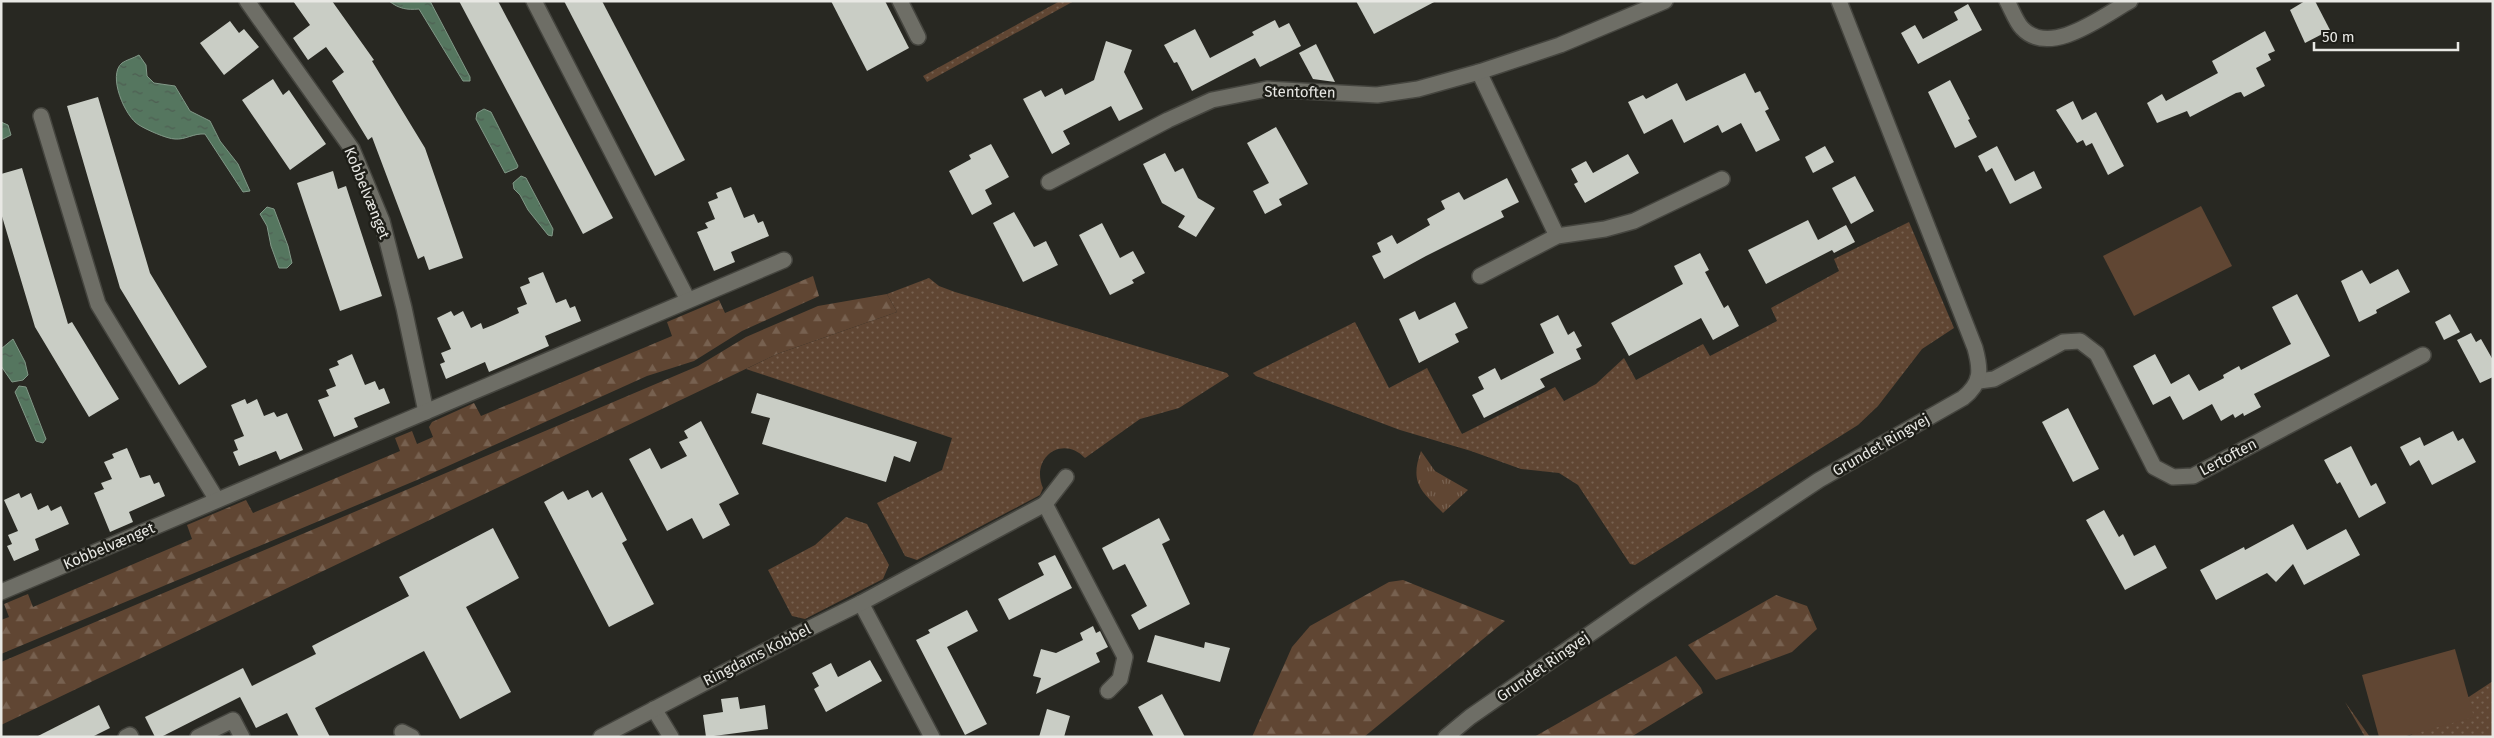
<svg xmlns="http://www.w3.org/2000/svg" width="2494" height="738" viewBox="0 0 2494 738" font-family="'Fira Sans',sans-serif">
<style>
.grass{fill:url(#grass-dots)}
.forest{fill:url(#forest-firs)}
.park{fill:url(#park-tufts)}
.garden{fill:#604633}
.water{fill:url(#water-ripples);stroke:#819887}
.building{fill:#c9cdc5}
.lines{fill:none;stroke-linecap:round;stroke-linejoin:round}
.street-casing{stroke:#45453f;stroke-width:18}
.street{stroke:#6e6e66;stroke-width:15}
.labels{text-anchor:middle;stroke-width:5;stroke-linejoin:round;paint-order:stroke}
.street-label{font-size:15px;fill:#e8e8e4;stroke:#1e1e18}
</style>
<defs>
<pattern id="grass-dots" width="8" height="8" patternUnits="userSpaceOnUse" patternTransform="scale(1.25)"><rect width="8" height="8" fill="#604633"/><path d="M2 2h.1M6 6h.1" fill="none" stroke="#776150" stroke-width="1.8" stroke-linecap="round"/></pattern>
<pattern id="forest-firs" width="22" height="20" patternUnits="userSpaceOnUse" patternTransform="scale(1.25)"><rect width="22" height="20" fill="#604633"/><path d="M5 1l3.5 6h-7zM16 11l3.5 6h-7z" fill="#776150"/></pattern>
<pattern id="park-tufts" width="24" height="20" patternUnits="userSpaceOnUse" patternTransform="scale(1.25)"><rect width="24" height="20" fill="#604633"/><path d="M3 7l-1-3M5 7V3M7 7l1-3M15 17l-1-3M17 17v-4M19 17l1-3" fill="none" stroke="#776150"/></pattern>
<pattern id="water-ripples" width="26" height="14" patternUnits="userSpaceOnUse" patternTransform="scale(1.25)"><rect width="26" height="14" fill="#55765f"/><path d="M2 4q2-2 4 0t4 0M15 11q2-2 4 0t4 0" fill="none" stroke="#4e5e52"/></pattern>
</defs>
<rect width="100%" height="100%" fill="#282822"/>
<g class="grass">
<polygon points="1060,1 1074,1 927,82 923,76"/>
<polygon points="1909,222 1954,328 1922,349 1878,406 1858,425 1635,565 1630,564 1578,485 1559,473 1521,469 1471,451 1400,430 1256,376 1253,373 1355,322 1389,388 1427,368 1462,434 1555,387 1564,401 1596,384 1624,358 1636,380 1703,344 1710,356 1777,321 1771,308 1839,271 1834,259"/>
<path d="M929 278 939 286 955 292 1227 373 1229 376 1179 408 1140 419 1085 458C1062 434 1030 458 1043 488L1040 495 917 560 905 556 877 503 942 470 952 438 746 369 777 354 897 312 887 294Z"/>
<polygon points="846,517 867,524 889,565 883,579 805,619 792,616 768,570 815,545"/>
<polygon points="2493,681 2493,737 2408,737"/>
<polygon points="2345,702 2370,737 2365,737"/>
</g>
<g class="forest">
<polygon points="813,276 819,296 742,331 694,361 647,376 417,480 1,654 1,620 9,617 4,604 28,594 33,607 192,539 187,525 246,500 253,513 400,451 395,438 412,431 417,444 433,437 429,427 432,422 474,403 481,416 672,336 667,322 719,300 725,313"/>
<polygon points="887,294 897,312 777,354 1,725 1,662 698,366 746,337 818,306"/>
<polygon points="1403,580 1505,621 1364,737 1252,737 1292,647 1310,626 1389,582"/>
<polygon points="1776,595 1807,606 1817,629 1792,652 1716,680 1688,645"/>
<polygon points="1676,656 1701,688 1703,693 1631,737 1534,737"/>
</g>
<path class="park" d="M1421 451 1435 471 1468 490 1443 513C1422 491 1409 484 1421 451Z"/>
<g class="garden">
<polygon points="2201,206 2232,266 2134,316 2103,256"/>
<polygon points="2455,649 2474,717 2403,737 2379,737 2362,675"/>
</g>
<g class="water">
<path d="M389 1H430L470 77V81H463L419 9C407 10 399 9 389 1Z"/>
<path d="M139 55 146 65 147 76 154 83 175 86 190 111 210 121 220 141 238 164 250 191 243 192 205 134C194 133 185 140 175 139 167 139 145 129 139 125 125 117 107 75 122 63 126 60 134 58 139 55Z"/>
<polygon points="484,109 491,112 518,166 517,168 505,173 476,119 477,113"/>
<polygon points="1,122 8,125 11,135 1,140"/>
<polygon points="521,176 526,178 553,229 552,236 548,235 528,210 520,195 514,189 513,183"/>
<polygon points="267,207 274,209 288,246 292,263 287,268 279,268 271,246 267,226 260,214"/>
<polygon points="13,339 25,362 28,375 23,380 12,382 1,366 1,349"/>
<polygon points="19,386 26,387 46,439 43,443 36,441 15,392"/>
</g>
<g class="building">
<polygon points="293,1 332,1 374,60 372,61 425,148 463,258 429,270 424,256 418,259 372,137 368,140 332,81 344,72 326,47 308,60 293,38 310,25"/>
<polygon points="459,1 498,1 613,218 583,234"/>
<polygon points="564,1 602,1 685,160 655,176"/>
<polygon points="831,1 885,1 909,48 867,71"/>
<polygon points="1356,1 1436,1 1374,34"/>
<polygon points="2305,1 2315,1 2330,30 2305,43 2290,10"/>
<polygon points="1968,4 1982,30 1918,64 1901,33 1915,25 1923,39 1958,20 1954,12"/>
<polygon points="1275,20 1279,28 1289,23 1301,46 1260,67 1255,58 1192,91 1177,62 1174,63 1164,45 1195,29 1210,58 1254,35 1252,32"/>
<polygon points="230,21 239,33 244,29 259,47 224,75 200,43"/>
<polygon points="2265,31 2275,51 2268,54 2271,60 2256,68 2265,86 2244,97 2241,92 2236,93 2190,117 2187,111 2157,123 2147,103 2162,94 2166,101 2218,73 2212,61"/>
<polygon points="1106,41 1132,50 1124,72 1143,109 1119,121 1111,106 1063,131 1070,144 1052,154 1023,99 1041,90 1045,97 1062,88 1065,95 1094,80"/>
<polygon points="1316,44 1335,82 1313,79 1299,53"/>
<polygon points="1745,73 1755,93 1760,91 1769,109 1765,111 1780,140 1756,152 1741,123 1722,133 1718,125 1684,143 1672,119 1644,134 1628,102 1643,95 1646,99 1677,83 1686,101"/>
<polygon points="273,79 283,95 289,90 326,144 290,170 242,100"/>
<polygon points="1950,80 1970,119 1968,120 1977,137 1955,148 1928,92"/>
<polygon points="98,97 150,273 207,367 179,385 120,288 67,106"/>
<polygon points="2073,101 2082,120 2096,112 2124,166 2108,175 2092,143 2086,146 2083,140 2077,143 2056,110"/>
<polygon points="1276,127 1308,184 1279,199 1282,205 1265,214 1253,191 1269,183 1247,143"/>
<polygon points="991,144 1009,177 985,190 992,204 972,215 949,171 971,159 969,155"/>
<polygon points="1825,146 1834,162 1813,173 1805,157"/>
<polygon points="1997,146 2015,181 2034,171 2042,188 2010,204 1992,168 1986,172 1978,156"/>
<polygon points="1165,153 1175,172 1183,168 1198,198 1215,208 1196,237 1178,227 1185,216 1162,203 1143,164"/>
<polygon points="1628,154 1639,173 1585,203 1574,184 1578,182 1571,169 1586,161 1593,173"/>
<polygon points="22,168 68,324 72,322 119,399 89,417 35,327 1,213 1,174"/>
<polygon points="333,171 338,189 346,186 382,296 340,311 297,183"/>
<polygon points="1855,176 1874,211 1851,224 1832,188"/>
<polygon points="1507,178 1519,202 1501,211 1504,217 1426,256 1384,279 1372,256 1381,252 1377,243 1392,235 1397,244 1430,225 1427,219 1445,209 1441,201 1459,192 1464,200"/>
<polygon points="731,187 744,218 754,214 758,223 763,221 769,236 731,252 735,262 714,271 697,232 708,228 705,223 715,219 708,202 718,198 716,193"/>
<polygon points="1014,212 1034,247 1046,241 1058,265 1023,282 993,223"/>
<polygon points="1808,220 1818,240 1846,225 1855,242 1834,253 1832,250 1766,284 1748,250"/>
<polygon points="1102,223 1120,258 1133,251 1145,273 1132,280 1134,283 1110,295 1079,235"/>
<polygon points="1700,253 1709,270 1705,272 1724,308 1728,305 1739,326 1713,340 1701,318 1629,356 1611,323 1683,284 1674,266"/>
<polygon points="2398,269 2410,292 2376,310 2377,313 2359,322 2341,281 2362,270 2370,284"/>
<polygon points="543,272 556,303 566,299 570,308 575,306 581,321 545,336 549,346 489,372 485,362 446,379 440,364 445,362 441,353 451,349 437,318 451,311 454,316 463,311 471,328 481,323 483,329 493,325 519,313 517,308 527,304 520,287 530,283 528,278"/>
<polygon points="2297,294 2330,356 2254,394 2261,407 2244,416 2243,413 2235,418 2233,414 2221,421 2212,404 2183,420 2170,396 2153,405 2133,366 2155,354 2171,384 2189,374 2199,391 2224,378 2223,375 2239,366 2241,370 2291,344 2272,307"/>
<polygon points="1455,302 1468,328 1455,334 1459,342 1419,363 1399,319 1415,311 1419,320"/>
<polygon points="2450,314 2460,332 2444,340 2435,322"/>
<polygon points="1558,315 1568,335 1574,331 1582,346 1576,349 1581,359 1540,379 1545,387 1484,418 1472,395 1484,389 1478,377 1495,368 1501,380 1554,353 1540,324"/>
<polygon points="2471,333 2476,342 2481,339 2493,360 2493,377 2480,383 2457,340"/>
<polygon points="352,354 365,385 375,381 379,390 384,388 390,403 354,418 358,427 334,437 318,400 329,396 326,390 336,386 329,369 339,365 337,361"/>
<polygon points="757,393 917,442 910,462 894,456 886,482 762,444 770,418 751,413"/>
<polygon points="245,399 247,404 257,399 264,416 274,412 277,417 287,413 303,450 280,460 276,451 239,466 233,452 238,450 234,440 244,436 231,405"/>
<polygon points="2068,408 2099,469 2073,482 2042,422"/>
<polygon points="701,421 739,494 719,504 730,525 703,539 692,518 667,531 629,459 650,448 661,469 687,456 679,442 688,438 684,431"/>
<polygon points="2453,431 2458,441 2463,438 2476,462 2432,485 2419,460 2410,466 2400,447 2420,437 2424,446"/>
<polygon points="2351,446 2371,486 2376,483 2386,503 2359,518 2340,482 2337,484 2324,460"/>
<polygon points="127,448 140,478 150,475 154,484 159,482 165,496 129,512 133,522 110,532 94,493 104,489 101,483 112,479 104,462 114,458 112,454"/>
<polygon points="588,490 592,498 602,492 627,540 622,543 654,604 609,627 544,502 563,491 568,500"/>
<polygon points="19,493 21,498 31,493 38,510 48,505 51,511 61,506 69,524 35,539 39,550 14,561 7,546 12,544 8,535 18,531 4,500"/>
<polygon points="2104,510 2119,537 2123,534 2134,556 2155,545 2167,568 2125,590 2086,520"/>
<polygon points="1159,518 1170,540 1162,544 1190,604 1139,630 1131,615 1147,606 1125,564 1113,570 1102,548"/>
<polygon points="2293,524 2307,550 2346,529 2360,555 2304,585 2293,564 2276,582 2267,573 2216,600 2200,570 2244,547 2245,550"/>
<polygon points="493,528 519,578 466,607 511,692 460,719 424,651 315,708 330,737 299,737 287,713 256,728 240,697 161,737 155,737 145,717 243,668 252,686 316,654 312,646 409,596 399,577"/>
<polygon points="1055,555 1072,588 1009,620 998,599 1044,575 1038,563"/>
<polygon points="967,610 978,631 947,647 987,724 965,735 916,640 930,633 928,630"/>
<polygon points="1093,626 1096,633 1100,631 1108,647 1096,653 1100,662 1036,694 1041,678 1033,676 1041,649 1056,653 1083,640 1080,633"/>
<polygon points="1155,635 1204,648 1205,642 1230,648 1220,682 1147,662"/>
<polygon points="870,660 882,681 826,712 814,689 819,686 812,673 831,663 838,677"/>
<polygon points="1162,694 1185,737 1154,737 1138,707"/>
<polygon points="738,697 740,709 765,705 768,729 706,737 703,715 723,712 721,699"/>
<polygon points="99,705 110,728 92,737 36,737"/>
<polygon points="1047,709 1070,716 1064,737 1039,737"/>
</g>
<g class="lines">
<defs>
<g id="street">
<polyline points="247,1 352,149 382,221 404,308 426,412"/>
<polyline points="534,1 688,300"/>
<polyline points="900,1 918,37"/>
<path d="M2007 1C2012 10 2016 22 2022 28 2050 58 2103 16 2130 1"/>
<polyline points="1479,72 1557,236"/>
<polyline points="41,116 98,304 217,500"/>
<polyline points="1049,182 1168,120 1212,100 1267,89 1377,95 1418,89 1479,72 1560,45 1665,1"/>
<polyline points="1480,276 1557,236 1605,229 1634,221 1722,179"/>
<polyline points="1979,381 1994,379 2063,342 2080,341 2097,354 2154,467 2173,477 2193,476 2423,355"/>
<polyline points="1045,504 1125,657 1120,679 1108,691"/>
<polyline points="1,592 784,260"/>
<polyline points="861,603 932,737"/>
<polyline points="654,709 671,737"/>
<polyline points="402,732 412,737"/>
<polyline points="126,737 130,735 131,737"/>
<polyline points="198,737 233,720 242,737"/>
<polyline points="601,737 796,635 861,603 1045,504 1066,477"/>
<path d="M1446 737 1470 717 1646 595 1819 480 1963 398C1982 383 1981 370 1975 348L1839 1"/>
</g>
</defs>
<use href="#street" class="street-casing"/>
<use href="#street" class="street"/>
</g>
<g class="labels">
<g class="street-label">
<text transform="translate(1300 92) rotate(1)" y="5">Stentoften</text>
<text transform="translate(367 193) rotate(68)" y="5">Kobbelvænget</text>
<text transform="translate(1881 445) rotate(-30)" y="5">Grundet Ringvej</text>
<text transform="translate(2228 457) rotate(-28)" y="5">Lertoften</text>
<text transform="translate(109 546) rotate(-23)" y="5">Kobbelvænget</text>
<text transform="translate(757 655) rotate(-27)" y="5">Ringdams Kobbel</text>
<text transform="translate(1543 667) rotate(-35)" y="5">Grundet Ringvej</text>
</g>
</g>
<rect width="2494" height="738" fill="none" stroke="#e8e8e4" stroke-width="5"/>
<path d="M2314 42v8h144v-8" fill="none" stroke="#e8e8e4" stroke-width="2.5"/>
<text x="2322" y="42" font-size="15" fill="#e8e8e4" stroke="#1e1e18" stroke-width="4" paint-order="stroke">50 m</text>
</svg>
